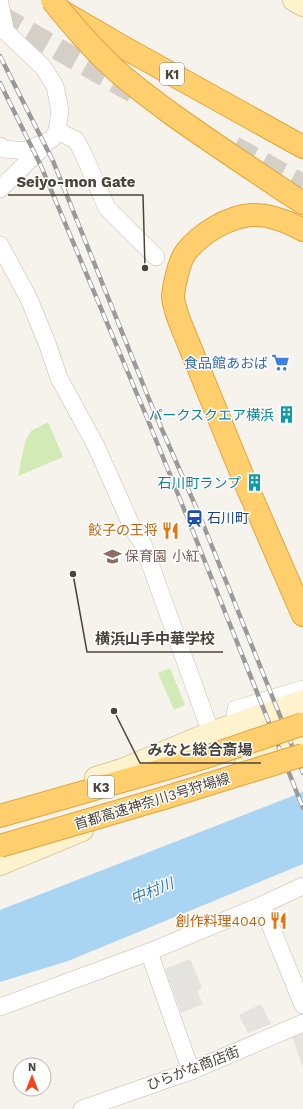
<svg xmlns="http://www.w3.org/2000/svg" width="303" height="1109" viewBox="0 0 303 1109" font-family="'Work Sans','Noto Sans JP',sans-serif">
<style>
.green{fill:#d2eab5}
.parking{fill:#e5e3e0}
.water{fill:#a9d4f2}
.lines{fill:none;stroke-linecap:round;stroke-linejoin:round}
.highway-tunnel{stroke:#d4d0c8;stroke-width:22;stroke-dasharray:22 11;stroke-linecap:butt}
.street-casing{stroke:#c2bbae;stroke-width:18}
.secondary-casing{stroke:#d6c79b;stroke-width:24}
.highway-casing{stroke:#e0a43c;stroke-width:24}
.street{stroke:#fff;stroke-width:17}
.secondary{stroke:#fff3cd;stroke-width:22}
.highway{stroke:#ffcf6e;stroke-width:22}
.rail-casing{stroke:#9a9a9a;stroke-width:4.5}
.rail{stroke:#fff;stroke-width:3;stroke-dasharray:9;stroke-linecap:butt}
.highway-bridge-casing{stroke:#e0a43c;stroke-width:24;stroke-linecap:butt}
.highway-bridge{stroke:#ffcf6e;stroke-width:22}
.labels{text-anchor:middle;stroke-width:3;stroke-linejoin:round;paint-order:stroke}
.shield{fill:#fff;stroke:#817c74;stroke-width:1}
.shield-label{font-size:13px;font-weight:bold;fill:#4b4439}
.shop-label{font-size:14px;fill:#366cbe;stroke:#fff;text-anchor:end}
.culture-label{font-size:14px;fill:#0d838f;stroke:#fff;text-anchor:end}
.transit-label{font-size:14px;fill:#164399;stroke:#fff;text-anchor:start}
.food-label{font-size:14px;fill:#c56008;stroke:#fff;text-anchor:end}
.education-label{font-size:14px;fill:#785e54;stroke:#fff;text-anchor:start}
.street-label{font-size:14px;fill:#4b4439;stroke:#fff}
.water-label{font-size:15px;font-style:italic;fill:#2e7ab2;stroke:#fff}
.leader{fill:none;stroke:#4b4439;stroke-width:1.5}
.callout-dot{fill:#4b4439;stroke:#fff;stroke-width:1.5}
.callout-label{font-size:15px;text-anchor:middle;font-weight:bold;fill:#4b4439;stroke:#fff;stroke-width:3;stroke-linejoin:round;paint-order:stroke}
</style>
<rect width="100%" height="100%" fill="#f6f3ec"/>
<g class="green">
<polygon points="48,422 63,457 18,476 25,442 31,431"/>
<polygon points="170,668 185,705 174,710 158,673"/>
</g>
<g class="parking">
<polygon points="190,959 202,988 197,991 203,1004 181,1013 165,969"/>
<polygon points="261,1004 271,1024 248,1033 239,1015"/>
<polygon points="303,1033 303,1067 292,1037"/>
</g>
<polygon class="water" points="303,792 303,864 68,961 0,982 0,910"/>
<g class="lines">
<g class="highway-tunnel">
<polyline points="0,16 133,92"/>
<polyline points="234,147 303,185"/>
</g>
<defs>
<g id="street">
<polyline points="0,4 6,32 43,67 55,86 60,111 57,131 52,139 25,151 4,149 0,146"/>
<polyline points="57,131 76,140 83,153 107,208 156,257"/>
<polyline points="0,189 43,147"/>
<polyline points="0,245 29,299 47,343 59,378 96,446 133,529 143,544 211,733"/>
<polyline points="234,725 236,709 303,689"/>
<polyline points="262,905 303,1005"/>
<polyline points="149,952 191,1071"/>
<polyline points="0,1007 149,952 262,905 303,886"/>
<polyline points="82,1109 191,1071 303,1023"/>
</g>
<g id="secondary">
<polyline points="294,0 303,5"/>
<polyline points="246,764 303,741"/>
<polyline points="96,778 122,770 211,733 303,701"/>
<polyline points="0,864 82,830"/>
</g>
<g id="highway">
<polyline points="63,12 123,47 303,147"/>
<polyline points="289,194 303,203"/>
<path d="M303 230C287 221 268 214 251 215 227 217 200 234 186 252 179 261 174 285 173 296 173 304 177 313 179 320L245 482 303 615"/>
<polyline points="0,816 203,758"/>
</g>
</defs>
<use href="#street" class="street-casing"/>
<use href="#secondary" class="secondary-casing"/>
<use href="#highway" class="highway-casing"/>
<use href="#street" class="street"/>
<use href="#secondary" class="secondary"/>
<use href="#highway" class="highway"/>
<defs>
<g id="rail">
<polyline points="0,56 53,161 153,409 199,514 303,773"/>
<polyline points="0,83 41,166 145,413 188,519 303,808"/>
</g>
</defs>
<use href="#rail" class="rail-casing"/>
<use href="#rail" class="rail"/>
<defs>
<g id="highway-bridge">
<path d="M52 0C73 26 93 50 118 72 135 87 154 101 173 115 211 142 250 168 289 194"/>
<polyline points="203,758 303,724"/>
<polyline points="0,846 164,798 303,755"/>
</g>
</defs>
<use href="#highway-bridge" class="highway-bridge-casing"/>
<use href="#highway-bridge" class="highway-bridge"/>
</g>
<defs>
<symbol id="supermarket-bare" viewBox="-9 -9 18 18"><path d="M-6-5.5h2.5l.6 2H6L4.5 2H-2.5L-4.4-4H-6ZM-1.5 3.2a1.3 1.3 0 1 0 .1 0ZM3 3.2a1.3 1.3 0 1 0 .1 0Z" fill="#3f7fe0" stroke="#fff" stroke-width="2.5" paint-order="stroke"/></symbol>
<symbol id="building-bare" viewBox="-9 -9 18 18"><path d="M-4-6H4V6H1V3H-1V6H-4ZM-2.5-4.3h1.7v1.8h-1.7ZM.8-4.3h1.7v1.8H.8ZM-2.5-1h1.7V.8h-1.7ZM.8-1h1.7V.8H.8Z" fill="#0f9aa8" stroke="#fff" stroke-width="2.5" paint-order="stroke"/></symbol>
<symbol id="station-bare" viewBox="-9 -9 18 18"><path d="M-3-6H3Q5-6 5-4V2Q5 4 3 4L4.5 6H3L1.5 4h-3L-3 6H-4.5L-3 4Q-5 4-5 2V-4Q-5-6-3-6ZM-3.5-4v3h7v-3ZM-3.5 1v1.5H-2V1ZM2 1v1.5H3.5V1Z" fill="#1a4fb4" stroke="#fff" stroke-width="2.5" paint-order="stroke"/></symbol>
<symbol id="restaurant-bare" viewBox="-9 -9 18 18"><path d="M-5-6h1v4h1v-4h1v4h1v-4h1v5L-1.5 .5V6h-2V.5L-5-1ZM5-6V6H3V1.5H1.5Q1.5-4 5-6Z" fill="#e8710a" stroke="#fff" stroke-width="2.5" paint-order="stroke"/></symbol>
<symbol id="school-bare" viewBox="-9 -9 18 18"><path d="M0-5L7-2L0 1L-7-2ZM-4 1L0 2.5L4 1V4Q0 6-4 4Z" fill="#8d6e63" stroke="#fff" stroke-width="2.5" paint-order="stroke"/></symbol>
</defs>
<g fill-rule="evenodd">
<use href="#supermarket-bare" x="268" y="350" width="25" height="25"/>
<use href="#building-bare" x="274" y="402" width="25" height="25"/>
<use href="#building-bare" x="242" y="470" width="25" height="25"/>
<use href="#station-bare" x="182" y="506" width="25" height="25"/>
<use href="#restaurant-bare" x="158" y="518" width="25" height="25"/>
<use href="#school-bare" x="100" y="544" width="25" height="25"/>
<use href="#restaurant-bare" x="266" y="908" width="25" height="25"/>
</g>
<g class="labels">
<g class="shield">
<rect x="160" y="63" width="24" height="22" rx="3"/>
<rect x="88" y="776" width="26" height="22" rx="3"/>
</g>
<g class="shield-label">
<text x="172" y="79">K1</text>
<text x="101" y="792">K3</text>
</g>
<g class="shop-label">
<text x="268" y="368">食品館あおば</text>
</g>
<g class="culture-label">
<text x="274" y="420">パークスクエア横浜</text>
<text x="241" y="488">石川町ランプ</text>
</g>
<g class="transit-label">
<text x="207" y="523">石川町</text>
</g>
<g class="food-label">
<text x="158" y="535">餃子の王将</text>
<text x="266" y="926">創作料理4040</text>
</g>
<g class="education-label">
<text x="125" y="561">保育園 小紅</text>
</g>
<g class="street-label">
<text transform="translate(152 801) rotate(-17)" y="5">首都高速神奈川3号狩場線</text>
<text transform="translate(193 1068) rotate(-21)" y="5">ひらがな商店街</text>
</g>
<g class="water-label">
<text transform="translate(152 891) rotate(-22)" y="5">中村川</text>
</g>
</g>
<path class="leader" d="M145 268L143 195H8M73 574L87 652H223M114 711L140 763H261"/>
<g class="callout-dot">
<circle cx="145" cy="268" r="4"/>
<circle cx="73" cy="574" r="4"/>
<circle cx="114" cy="711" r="4"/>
</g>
<g class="callout-label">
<text x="76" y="187">Seiyo-mon Gate</text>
<text x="155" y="644">横浜山手中華学校</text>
<text x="200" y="755">みなと総合斎場</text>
</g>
<g transform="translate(32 1077)"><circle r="19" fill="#ffffff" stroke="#b7b4b0"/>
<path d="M0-3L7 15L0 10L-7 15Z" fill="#fc3f1d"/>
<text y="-6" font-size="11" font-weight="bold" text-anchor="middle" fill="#4b4439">N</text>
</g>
</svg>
